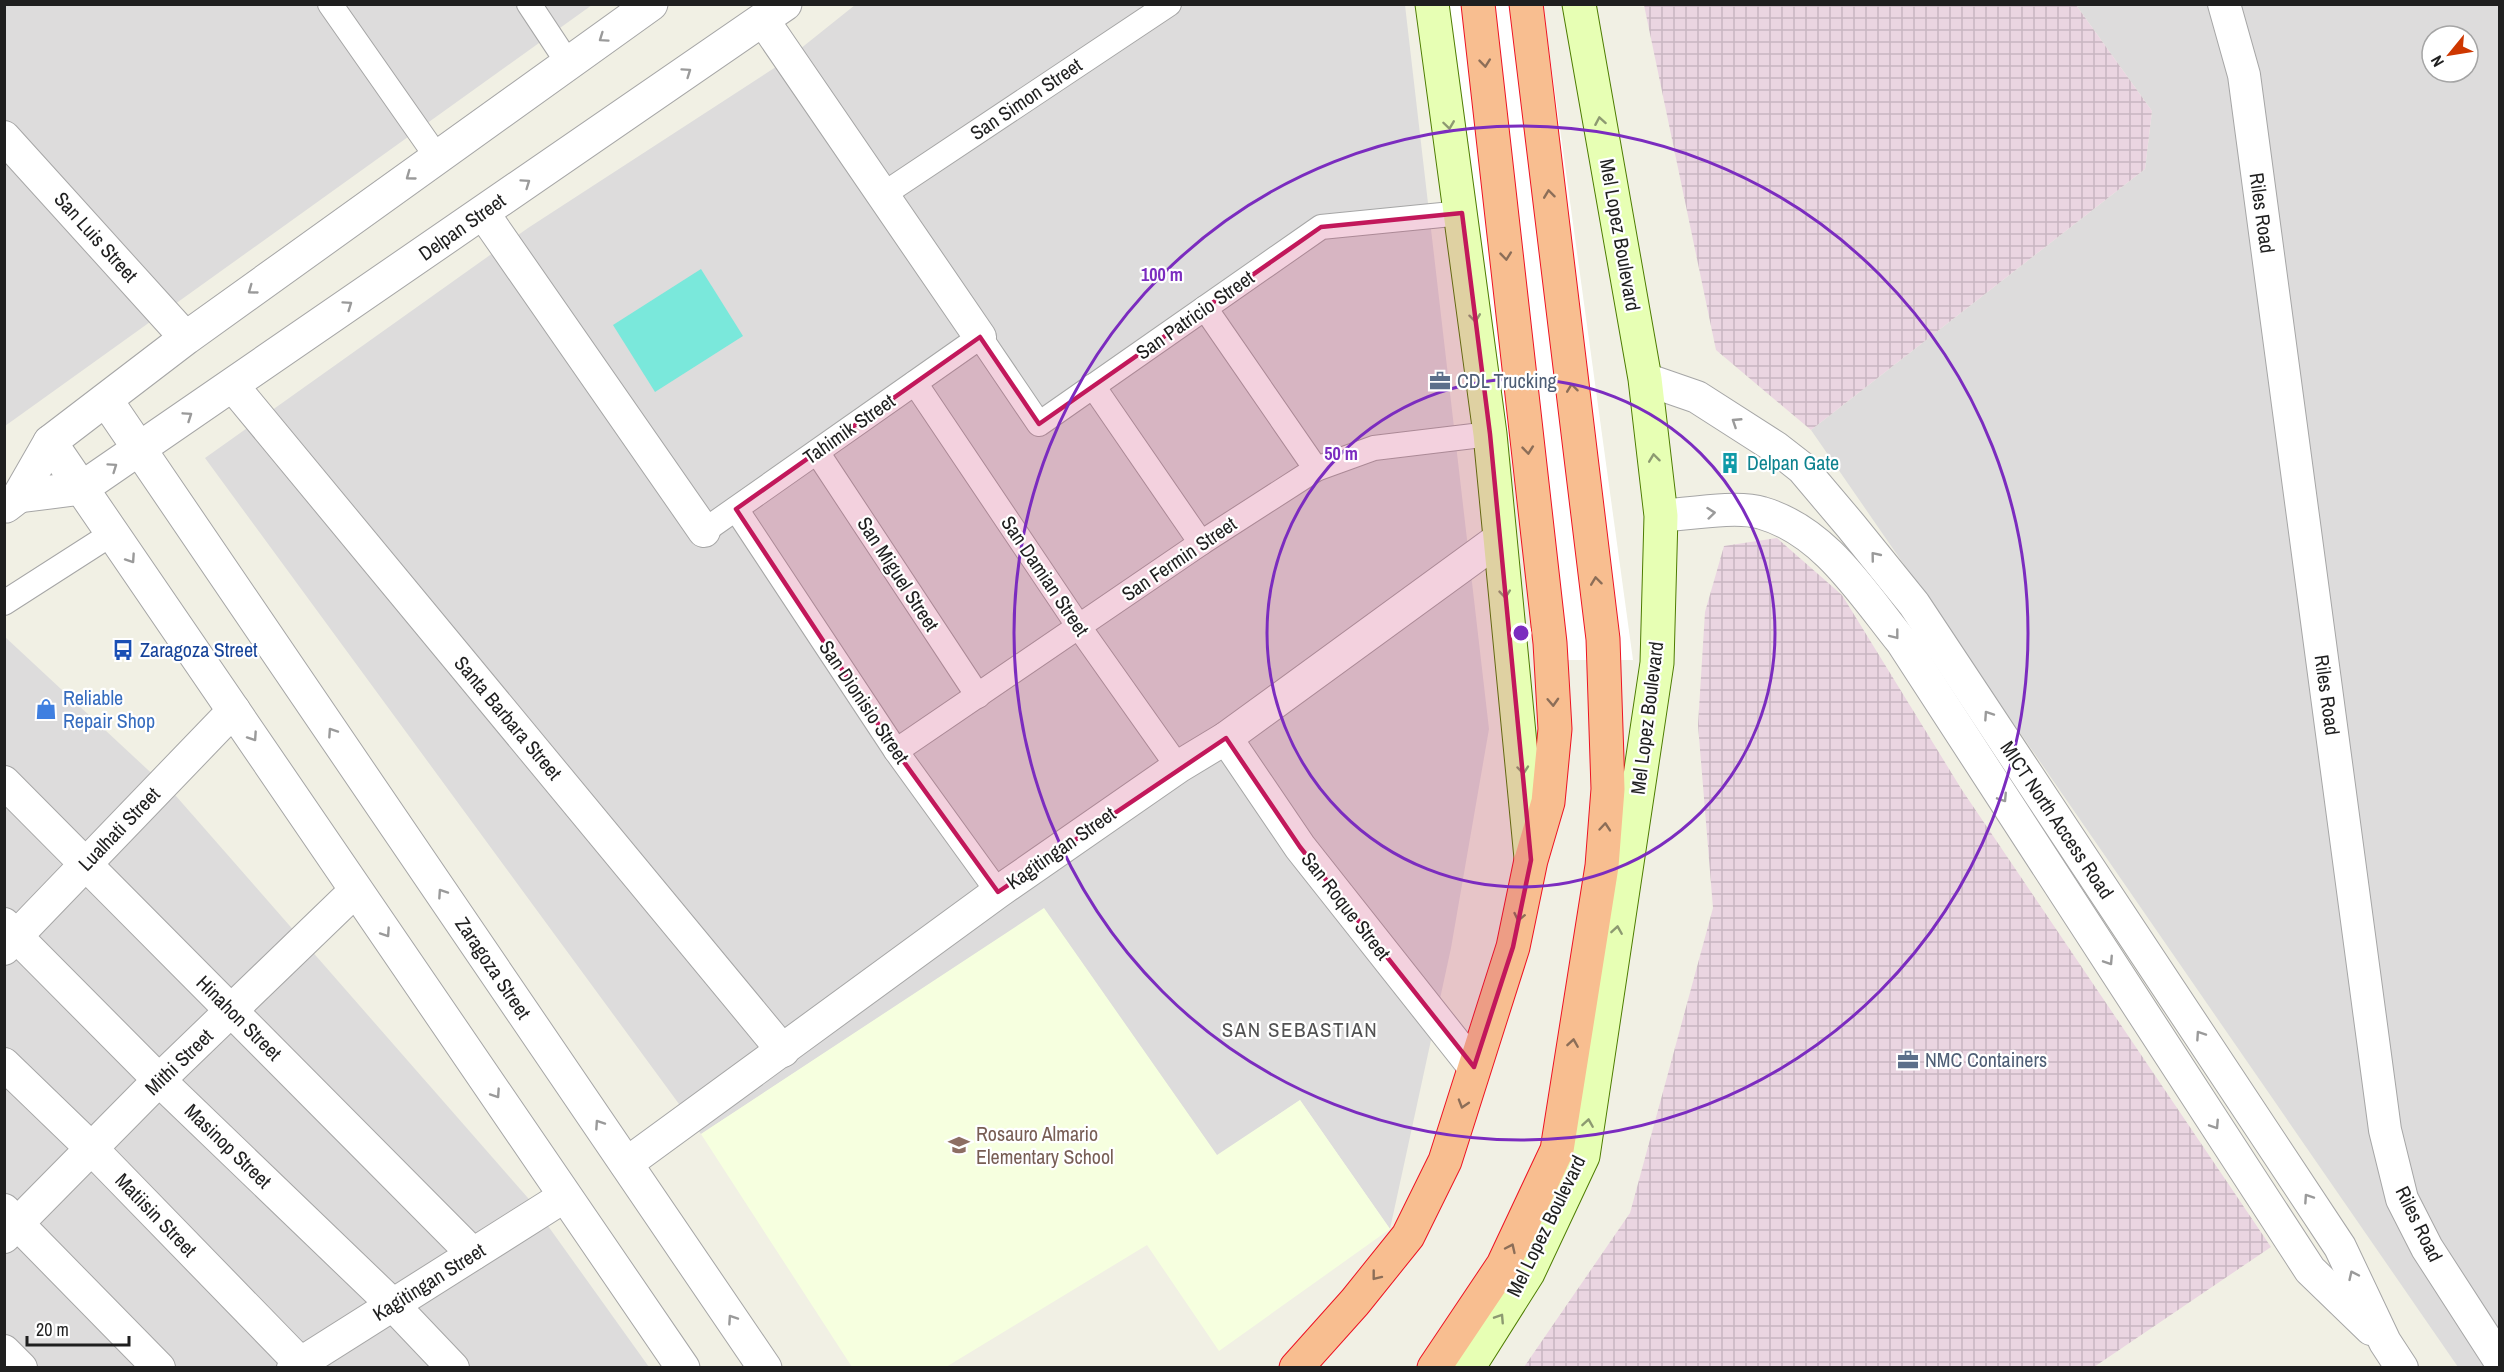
<svg xmlns="http://www.w3.org/2000/svg" width="2504" height="1372" viewBox="0 0 2504 1372" font-family="'Archivo Narrow',sans-serif">
<style>
.residential{fill:#dddcdc;fill-rule:evenodd}
.industrial{fill:url(#industrial-grid)}
.education{fill:#f6ffdf}
.pitch{fill:#7ae8db}
.pier{fill:#fff}
.lines{fill:none;stroke-linecap:round;stroke-linejoin:round}
.pedestrian-casing{stroke:#a6a6a6;stroke-width:26}
.minor-casing{stroke:#a6a6a6;stroke-width:34}
.tertiary-casing{stroke:#a6a6a6;stroke-width:35}
.secondary-casing{stroke:#4d7c00;stroke-width:35}
.trunk-casing{stroke:#ed1323;stroke-width:35}
.pedestrian{stroke:#fff;stroke-width:24}
.minor{stroke:#fff;stroke-width:32}
.tertiary{stroke:#fff;stroke-width:33}
.secondary{stroke:#e7ffb4;stroke-width:33}
.trunk{stroke:#f8be90;stroke-width:33}
.oneway{stroke:#9a9a9a}
.oneway2{stroke:#8c6e58}
.oneway3{stroke:#8d9a71}
.marked{fill:#c2185b;fill-opacity:0.2;stroke:#c2185b;stroke-width:4.5;stroke-linejoin:round}
.ring{fill:none;stroke:#7b2cbf;stroke-width:3}
.labels{text-anchor:middle;stroke-width:4.5;stroke-linejoin:round;paint-order:stroke}
.street-label{font-size:20px;fill:#1f1f1f;stroke:#fff}
.service-label{font-size:20px;fill:#4e5e75;stroke:#fff;text-anchor:start}
.culture-label{font-size:20px;fill:#0d838f;stroke:#fff;text-anchor:start}
.transit-label{font-size:20px;fill:#164399;stroke:#fff;text-anchor:start}
.shop-label{font-size:20px;fill:#366cbe;stroke:#fff;text-anchor:start}
.education-label{font-size:20px;fill:#785e54;stroke:#fff;text-anchor:start}
.neighbourhood-label{font-size:21px;letter-spacing:1.5px;fill:#525252;stroke:#fff}
.centre{fill:#7b2cbf;stroke:#fff;stroke-width:3}
.ring-label{font-size:18px;text-anchor:middle;font-weight:bold;fill:#7b2cbf;stroke:#fff;stroke-width:4.5;stroke-linejoin:round;paint-order:stroke}
</style>
<defs>
<pattern id="industrial-grid" width="8" height="8" patternUnits="userSpaceOnUse" patternTransform="scale(1.5)"><rect width="8" height="8" fill="#ead5e1"/><path d="M0 4h8M4 0v8" fill="none" stroke="#c8b6c1"/></pattern>
</defs>
<rect width="100%" height="100%" fill="#f1f0e4"/>
<g class="residential">
<polygon points="5,5 592,5 5,426"/>
<polygon points="855,5 1405,5 1489,729 1451,948 1390,1229 1300,1100 1217,1156 1044,909 701,1134 205,458 528,228 785,61"/>
<path d="M2076 5H2499V1367H2458L1811 430 2145 169 2152 111ZM2432 36H2468V72H2432Z"/>
<polygon points="4,636 176,796 528,1198 649,1367 5,1367"/>
</g>
<g class="industrial">
<polygon points="1644,5 2076,5 2152,111 2145,169 1811,430 1716,350"/>
<polygon points="1777,538 1842,595 1962,790 2271,1247 2094,1367 1524,1367 1630,1213 1713,908 1698,725 1705,612 1724,546"/>
</g>
<polygon class="education" points="1044,908 1217,1155 1300,1100 1390,1229 1219,1351 1147,1245 946,1367 852,1367 701,1134"/>
<polygon class="pitch" points="701,269 743,336 655,392 613,325"/>
<polygon class="pier" points="1450,5 1543,5 1633,660 1538,660"/>
<g class="lines">
<defs>
<g id="pedestrian">
<polyline points="330,4 437,157"/>
<polyline points="529,4 568,63"/>
<polyline points="884,194 1169,4"/>
<polyline points="1205,308 1316,469"/>
<polyline points="915,383 1079,627 1178,767"/>
<polyline points="1093,386 1201,543"/>
<polyline points="817,452 978,696"/>
<polyline points="736,509 896,751 998,892"/>
<polyline points="704,531 980,337 1039,424 1321,227 1462,213"/>
<polyline points="4,603 113,533"/>
<polyline points="896,751 1201,543 1316,469 1374,448 1490,434"/>
</g>
<g id="minor">
<polyline points="2224,4 2244,75 2385,1130 2402,1199 2427,1248 2500,1361"/>
<polyline points="763,20 980,337"/>
<polyline points="4,137 186,338"/>
<polyline points="483,213 704,531"/>
<polyline points="1645,379 1697,397 1775,447 1802,468 1851,526 1914,604 2340,1247 2385,1342 2402,1368"/>
<polyline points="232,385 783,1051"/>
<path d="M1661 516C1688 514 1737 505 1762 513 1825 531 1863 594 1902 642L2310 1270 2371 1329"/>
<polyline points="1226,738 1300,847 1474,1067"/>
<polyline points="4,782 473,1254"/>
<polyline points="4,924 159,1080 393,1305 453,1368"/>
<polyline points="4,949 234,710"/>
<polyline points="4,1064 92,1149 305,1368"/>
<polyline points="626,1164 998,892 1178,767 1226,738 1499,539"/>
<polyline points="4,1210 159,1368"/>
<polyline points="4,1237 159,1080 356,890"/>
<polyline points="4,1351 21,1368"/>
<polyline points="293,1368 565,1196"/>
</g>
<g id="tertiary">
<polyline points="106,400 765,1368"/>
<polyline points="50,442 683,1368"/>
<polyline points="19,496 82,488 785,4"/>
<polyline points="6,506 19,496 50,442 186,338 651,4"/>
</g>
<g id="secondary">
<polyline points="1432,4 1490,434 1531,858"/>
<polyline points="1468,1368 1528,1273 1583,1156 1657,663 1661,516 1645,379 1579,4"/>
</g>
<g id="trunk">
<polyline points="1296,1368 1355,1302 1408,1236 1445,1161 1513,947 1531,860 1548,802 1555,729 1550,643 1478,4"/>
<polyline points="1434,1368 1503,1265 1557,1150 1602,866 1608,789 1603,639 1526,4"/>
</g>
</defs>
<use href="#pedestrian" class="pedestrian-casing"/>
<use href="#minor" class="minor-casing"/>
<use href="#tertiary" class="tertiary-casing"/>
<use href="#secondary" class="secondary-casing"/>
<use href="#trunk" class="trunk-casing"/>
<use href="#pedestrian" class="pedestrian"/>
<use href="#minor" class="minor"/>
<use href="#tertiary" class="tertiary"/>
<use href="#secondary" class="secondary"/>
<use href="#trunk" class="trunk"/>
</g>
<defs><path id="oneway-chevron" d="M-2-3.5L2.5 0L-2 3.5" fill="none" stroke-width="1.6" stroke-linecap="round" stroke-linejoin="round" transform="scale(1.5)"/></defs>
<g class="oneway">
<use href="#oneway-chevron" transform="translate(603 38) rotate(145)"/>
<use href="#oneway-chevron" transform="translate(687 72) rotate(-35)"/>
<use href="#oneway-chevron" transform="translate(410 176) rotate(144)"/>
<use href="#oneway-chevron" transform="translate(526 183) rotate(-35)"/>
<use href="#oneway-chevron" transform="translate(252 290) rotate(144)"/>
<use href="#oneway-chevron" transform="translate(348 305) rotate(-35)"/>
<use href="#oneway-chevron" transform="translate(188 416) rotate(-34)"/>
<use href="#oneway-chevron" transform="translate(1736 422) rotate(-147)"/>
<use href="#oneway-chevron" transform="translate(113 467) rotate(-35)"/>
<use href="#oneway-chevron" transform="translate(1711 513) rotate(-6)"/>
<use href="#oneway-chevron" transform="translate(1875 556) rotate(-129)"/>
<use href="#oneway-chevron" transform="translate(131 559) rotate(56)"/>
<use href="#oneway-chevron" transform="translate(1895 635) rotate(52)"/>
<use href="#oneway-chevron" transform="translate(1988 715) rotate(-124)"/>
<use href="#oneway-chevron" transform="translate(332 732) rotate(-124)"/>
<use href="#oneway-chevron" transform="translate(253 737) rotate(56)"/>
<use href="#oneway-chevron" transform="translate(2003 798) rotate(57)"/>
<use href="#oneway-chevron" transform="translate(442 893) rotate(-124)"/>
<use href="#oneway-chevron" transform="translate(386 933) rotate(56)"/>
<use href="#oneway-chevron" transform="translate(2109 961) rotate(57)"/>
<use href="#oneway-chevron" transform="translate(2200 1035) rotate(-124)"/>
<use href="#oneway-chevron" transform="translate(496 1094) rotate(56)"/>
<use href="#oneway-chevron" transform="translate(599 1124) rotate(-124)"/>
<use href="#oneway-chevron" transform="translate(2215 1125) rotate(57)"/>
<use href="#oneway-chevron" transform="translate(2308 1198) rotate(-124)"/>
<use href="#oneway-chevron" transform="translate(2353 1275) rotate(-115)"/>
<use href="#oneway-chevron" transform="translate(732 1319) rotate(-124)"/>
</g>
<g class="oneway2">
<use href="#oneway-chevron" transform="translate(1485 63) rotate(84)"/>
<use href="#oneway-chevron" transform="translate(1549 194) rotate(-97)"/>
<use href="#oneway-chevron" transform="translate(1506 256) rotate(84)"/>
<use href="#oneway-chevron" transform="translate(1572 388) rotate(-97)"/>
<use href="#oneway-chevron" transform="translate(1528 450) rotate(84)"/>
<use href="#oneway-chevron" transform="translate(1596 581) rotate(-97)"/>
<use href="#oneway-chevron" transform="translate(1553 702) rotate(87)"/>
<use href="#oneway-chevron" transform="translate(1605 827) rotate(-85)"/>
<use href="#oneway-chevron" transform="translate(1519 917) rotate(102)"/>
<use href="#oneway-chevron" transform="translate(1573 1043) rotate(-81)"/>
<use href="#oneway-chevron" transform="translate(1463 1104) rotate(107)"/>
<use href="#oneway-chevron" transform="translate(1511 1248) rotate(-65)"/>
<use href="#oneway-chevron" transform="translate(1376 1276) rotate(128)"/>
</g>
<g class="oneway3">
<use href="#oneway-chevron" transform="translate(1600 121) rotate(-100)"/>
<use href="#oneway-chevron" transform="translate(1449 125) rotate(82)"/>
<use href="#oneway-chevron" transform="translate(1475 318) rotate(83)"/>
<use href="#oneway-chevron" transform="translate(1654 458) rotate(-97)"/>
<use href="#oneway-chevron" transform="translate(1505 594) rotate(84)"/>
<use href="#oneway-chevron" transform="translate(1523 770) rotate(85)"/>
<use href="#oneway-chevron" transform="translate(1617 930) rotate(-81)"/>
<use href="#oneway-chevron" transform="translate(1588 1123) rotate(-81)"/>
<use href="#oneway-chevron" transform="translate(1500 1318) rotate(-57)"/>
</g>
<path class="marked" d="M1462 213 1490 434 1531 860 1513 947 1474 1067 1300 847 1226 738 998 892 896 751 736 509 980 337 1039 424 1321 227Z"/>
<g class="ring">
<circle cx="1521" cy="633" r="254"/>
<circle cx="1521" cy="633" r="507"/>
</g>
<defs>
<symbol id="office-bare" viewBox="-9 -9 18 18"><path d="M-6-3h4V-5.5h4V-3h4V5H-6ZM-1-4.5V-3h2v-1.5ZM-6 0V1H6V0Z" fill="#5c6f8a" stroke="#fff" stroke-width="2.5" paint-order="stroke"/></symbol>
<symbol id="building-bare" viewBox="-9 -9 18 18"><path d="M-4-6H4V6H1V3H-1V6H-4ZM-2.5-4.3h1.7v1.8h-1.7ZM.8-4.3h1.7v1.8H.8ZM-2.5-1h1.7V.8h-1.7ZM.8-1h1.7V.8H.8Z" fill="#0f9aa8" stroke="#fff" stroke-width="2.5" paint-order="stroke"/></symbol>
<symbol id="bus-bare" viewBox="-9 -9 18 18"><path d="M-5-6H5V4H4V6H2V4H-2V6H-4V4H-5ZM-3.5-4V0h7V-4ZM-3.5 1.2v1.5H-2V1.2ZM2 1.2v1.5H3.5V1.2Z" fill="#1a4fb4" stroke="#fff" stroke-width="2.5" paint-order="stroke"/></symbol>
<symbol id="shop-bare" viewBox="-9 -9 18 18"><path d="M-5-2.5h2.3a2.7 3.5 0 0 1 5.4 0H5L5.5 6h-11ZM-1.5-2.5h3a1.5 2.3 0 0 0-3 0Z" fill="#3f7fe0" stroke="#fff" stroke-width="2.5" paint-order="stroke"/></symbol>
<symbol id="school-bare" viewBox="-9 -9 18 18"><path d="M0-5L7-2L0 1L-7-2ZM-4 1L0 2.5L4 1V4Q0 6-4 4Z" fill="#8d6e63" stroke="#fff" stroke-width="2.5" paint-order="stroke"/></symbol>
</defs>
<g fill-rule="evenodd">
<use href="#office-bare" x="1425" y="366" width="30" height="30"/>
<use href="#building-bare" x="1715" y="448" width="30" height="30"/>
<use href="#bus-bare" x="108" y="635" width="30" height="30"/>
<use href="#shop-bare" x="31" y="694" width="30" height="30"/>
<use href="#office-bare" x="1893" y="1045" width="30" height="30"/>
<use href="#school-bare" x="944" y="1130" width="30" height="30"/>
</g>
<g class="labels">
<g class="street-label">
<text transform="translate(1026 99) rotate(-34)" y="7">San Simon Street</text>
<text transform="translate(2262 213) rotate(82)" y="7">Riles Road</text>
<text transform="translate(462 227) rotate(-35)" y="7">Delpan Street</text>
<text transform="translate(1620 235) rotate(80)" y="7">Mel Lopez Boulevard</text>
<text transform="translate(96 237) rotate(48)" y="7">San Luis Street</text>
<text transform="translate(1195 315) rotate(-35)" y="7">San Patricio Street</text>
<text transform="translate(849 429) rotate(-35)" y="7">Tahimik Street</text>
<text transform="translate(1179 559) rotate(-34)" y="7">San Fermin Street</text>
<text transform="translate(898 574) rotate(57)" y="7">San Miguel Street</text>
<text transform="translate(1045 576) rotate(56)" y="7">San Damian Street</text>
<text transform="translate(2327 695) rotate(82)" y="7">Riles Road</text>
<text transform="translate(864 702) rotate(56)" y="7">San Dionisio Street</text>
<text transform="translate(508 718) rotate(50)" y="7">Santa Barbara Street</text>
<text transform="translate(1647 718) rotate(-83)" y="7">Mel Lopez Boulevard</text>
<text transform="translate(2057 820) rotate(56)" y="7">MICT North Access Road</text>
<text transform="translate(119 829) rotate(-46)" y="7">Lualhati Street</text>
<text transform="translate(1061 848) rotate(-35)" y="7">Kagitingan Street</text>
<text transform="translate(1346 906) rotate(52)" y="7">San Roque Street</text>
<text transform="translate(493 968) rotate(56)" y="7">Zaragoza Street</text>
<text transform="translate(239 1018) rotate(45)" y="7">Hinahon Street</text>
<text transform="translate(179 1062) rotate(-44)" y="7">Mithi Street</text>
<text transform="translate(228 1146) rotate(44)" y="7">Masinop Street</text>
<text transform="translate(156 1215) rotate(46)" y="7">Matiisin Street</text>
<text transform="translate(2419 1224) rotate(64)" y="7">Riles Road</text>
<text transform="translate(1546 1226) rotate(-64)" y="7">Mel Lopez Boulevard</text>
<text transform="translate(429 1282) rotate(-32)" y="7">Kagitingan Street</text>
</g>
<g class="service-label">
<text x="1457" y="388">CDL Trucking</text>
<text x="1925" y="1067">NMC Containers</text>
</g>
<g class="culture-label">
<text x="1747" y="470">Delpan Gate</text>
</g>
<g class="transit-label">
<text x="140" y="657">Zaragoza Street</text>
</g>
<g class="shop-label">
<text x="63" y="705">Reliable<tspan x="63" dy="23">Repair Shop</tspan></text>
</g>
<g class="education-label">
<text x="976" y="1141">Rosauro Almario<tspan x="976" dy="23">Elementary School</tspan></text>
</g>
<g class="neighbourhood-label">
<text x="1300" y="1037">SAN SEBASTIAN</text>
</g>
</g>
<circle cx="1521" cy="633" r="9" class="centre"/>
<g class="ring-label">
<text x="1162" y="281">100 m</text>
<text x="1341" y="460">50 m</text>
</g>
<rect width="2504" height="1372" fill="none" stroke="#1f1f1f" stroke-width="12"/>
<g transform="translate(2450 54) rotate(240)"><circle r="28" fill="#ffffff" stroke="#a5a5a5" stroke-width="1.5"/>
<path d="M0-4.5L10 22L0 15L-10 22Z" fill="#ce3700"/>
<text y="-9" font-size="16" font-weight="bold" text-anchor="middle" fill="#1f1f1f">N</text>
</g>
<path d="M27 1336v9h102v-9" fill="none" stroke="#1f1f1f" stroke-width="3"/>
<text x="36" y="1336" font-size="18" fill="#1f1f1f" stroke="#ffffff" stroke-width="4.5" paint-order="stroke">20 m</text>
</svg>
